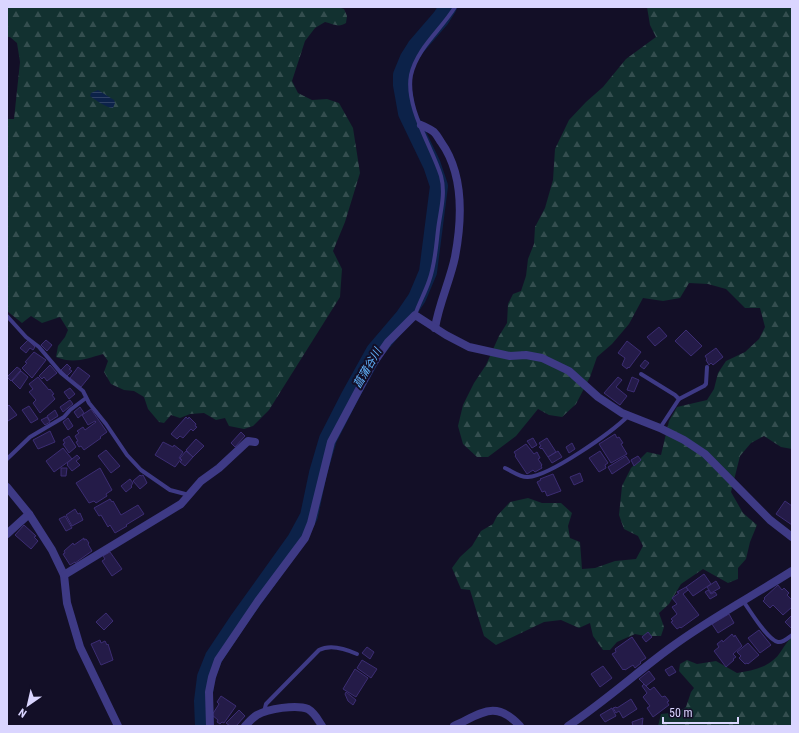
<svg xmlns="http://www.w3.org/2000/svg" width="799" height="733" viewBox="0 0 799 733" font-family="'Roboto Condensed','Noto Sans JP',sans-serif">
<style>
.forest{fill:url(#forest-firs)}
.water{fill:url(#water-rules)}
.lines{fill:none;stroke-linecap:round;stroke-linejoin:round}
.river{stroke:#0c2249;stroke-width:18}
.building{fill:#241b48;stroke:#3c2d73}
.lane{stroke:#3e3a85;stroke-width:4}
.street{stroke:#3e3a85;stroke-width:8}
.labels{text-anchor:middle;stroke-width:4;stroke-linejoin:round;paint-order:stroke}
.water-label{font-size:11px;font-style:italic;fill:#63b6ff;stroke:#130f27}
</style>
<defs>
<pattern id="forest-firs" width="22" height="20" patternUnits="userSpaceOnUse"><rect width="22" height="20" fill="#123130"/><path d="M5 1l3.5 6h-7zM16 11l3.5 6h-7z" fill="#344e4f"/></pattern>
<pattern id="water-rules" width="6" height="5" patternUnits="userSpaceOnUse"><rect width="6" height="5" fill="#0c2249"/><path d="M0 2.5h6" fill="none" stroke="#2f4164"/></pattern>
</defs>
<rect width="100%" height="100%" fill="#130f27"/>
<g class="forest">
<path d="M7 7H338L344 9 347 16 346 23C339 28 333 24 325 22L315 28 305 41 292 81 298 93 312 100 327 99 339 103 353 128 360 173 345 222 333 251 342 269 340 297 269 410 253 426 244 429 229 426 225 418 216 420 204 413 190 414 180 418 171 415 164 423 159 422 148 409 144 397 134 391 124 390 111 384 104 372 108 361 103 354C86 359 73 364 56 357L58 346 65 337 68 330 60 317 42 323 31 316 22 323 7 311V119H14L20 62 17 43 10 37H7Z"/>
<polygon points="647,7 792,7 792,449 781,447 764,436 751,443 740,456 731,492 743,513 757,525 750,542 746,559 738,568 738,579 728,583 703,569 681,584 669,604 659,613 664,627 661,636 645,636 635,634 617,642 610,650 603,650 593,636 590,623 579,628 561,620 544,622 496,645 484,636 470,590 461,589 452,568 460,557 472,546 481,531 493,524 497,516 510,502 528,498 542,503 561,503 572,513 568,526 570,538 580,542 582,569 595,568 615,561 636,559 643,546 638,536 624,529 619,515 622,486 631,468 647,452 661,455 669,421 677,407 707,400 714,389 718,373 726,361 745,352 759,339 765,327 760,308 745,308 726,289 708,284 689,283 680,298 663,301 643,298 629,324 612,344 597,357 590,377 576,404 562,417 549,415 538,409 516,436 488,457 477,457 463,444 458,426 463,405 474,383 486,365 499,336 507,323 508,304 513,294 521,291 526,276 528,259 534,244 535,227 545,208 553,180 555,149 569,120 586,102 603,87 626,59 656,37 650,25"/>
<path d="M792 637V726H658L661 714 678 712 686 707 691 692 694 688 679 671 680 664 687 660 697 664 716 661 737 673C749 671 762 669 772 661 780 656 784 644 792 637Z"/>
</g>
<path class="water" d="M98 90 114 100 115 103 113 108C105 107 97 101 90 96L91 93Z"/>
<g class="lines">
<polyline class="river" points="204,726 203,701 206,677 214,657 238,621 296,540 309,516 318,473 328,439 350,396 375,351 404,317 417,298 428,272 439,186 432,165 407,113 402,85 402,75 409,58 416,47 441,18 448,7"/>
</g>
<g class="building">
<polygon points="659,327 667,336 655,346 647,337"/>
<polygon points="686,330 702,346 691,356 675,341"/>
<polygon points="28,340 35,347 33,350 30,348 26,353 20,348"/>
<polygon points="46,340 52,345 47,351 41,345"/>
<polygon points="627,341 641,352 629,368 628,367 627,369 622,365 625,358 618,353"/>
<polygon points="716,348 723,357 713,365 711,363 709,365 706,360 707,359 705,356"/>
<polygon points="34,352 46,360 32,378 22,368 27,363 25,362"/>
<polygon points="645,360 649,363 644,369 640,366"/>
<polygon points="67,364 71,368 69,369 72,371 67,376 61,370"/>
<polygon points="50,365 57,373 47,381 44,377 42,379 39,376"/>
<polygon points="17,367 21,370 11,381 7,377"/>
<polygon points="78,367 90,376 81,387 70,378"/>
<polygon points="21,371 28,377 20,389 12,381"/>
<polygon points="38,377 49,390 50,389 54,394 52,395 55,399 40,413 33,403 36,400 29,392 33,389 29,384"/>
<polygon points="618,377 622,380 616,387 627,396 620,405 604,393"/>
<polygon points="632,377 639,380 634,392 627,390"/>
<polygon points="70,388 75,394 69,399 64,392"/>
<polygon points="70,400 73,404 63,412 60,407"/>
<polygon points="9,405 17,415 8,421 7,419 7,407"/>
<polygon points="29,406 38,419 31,423 22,410"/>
<polygon points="80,407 84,413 78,418 74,412"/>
<polygon points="91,409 107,432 100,437 101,438 84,450 81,446 79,447 76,442 78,441 75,436 79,433 77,431 83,427 85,430 96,422 95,421 88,425 82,415"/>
<polygon points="55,410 58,416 50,421 47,416"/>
<polygon points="47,417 50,422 45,425 41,420"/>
<polygon points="186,417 188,419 189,417 196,424 195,426 197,427 193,431 191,429 183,438 180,436 177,439 171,434"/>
<polygon points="68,418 73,426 68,430 63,422"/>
<polygon points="50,431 55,442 38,449 33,440"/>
<polygon points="241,432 245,436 235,447 231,443"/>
<polygon points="615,434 617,438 619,437 623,443 621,444 627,454 611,463 599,444"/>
<polygon points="69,436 76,447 69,453 63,444 65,443 63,440"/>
<polygon points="533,438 537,445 532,448 527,441"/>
<polygon points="547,438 556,452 548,457 542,448 541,449 539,447 541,446 539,443"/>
<polygon points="196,439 204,446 193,457 186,450"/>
<polygon points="163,442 173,447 174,445 183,452 179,458 181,459 175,467 155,455"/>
<polygon points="572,443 575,449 569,453 566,447"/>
<polygon points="526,444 534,454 537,452 540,458 538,459 542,465 541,466 542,468 535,472 533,470 527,474 515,456 516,455 514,452"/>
<polygon points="63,448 72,459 54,472 46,461"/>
<polygon points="106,450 120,466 111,473 98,456"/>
<polygon points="186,451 193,457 185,466 180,462 182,460 180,458"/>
<polygon points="558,451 562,457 552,463 548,457"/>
<polygon points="600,451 608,463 605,465 606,468 599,472 589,458"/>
<polygon points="77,455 80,458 76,461 80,465 72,471 67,465 68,464 67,463"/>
<polygon points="626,456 630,462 612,474 608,467"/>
<polygon points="638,456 641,460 634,466 631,460"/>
<polygon points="61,468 67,468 66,476 61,476"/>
<polygon points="100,468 112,490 106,494 107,496 96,503 94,501 89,503 76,483"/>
<polygon points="580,473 583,481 574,485 570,477"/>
<polygon points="553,474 561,491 547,496 545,491 542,492 537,482 541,480 540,479"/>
<polygon points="140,475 141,476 143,475 147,483 140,489 133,481"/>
<polygon points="130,479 133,483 131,486 132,487 126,492 121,486"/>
<polygon points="110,499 112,502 113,501 121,515 138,505 144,514 126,525 127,526 115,533 110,525 108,527 101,515 99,516 94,508"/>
<polygon points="785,501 792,506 792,525 776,514"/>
<polygon points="75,509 78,514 80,513 83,520 72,526 66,515"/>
<polygon points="65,516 72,528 66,531 59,519"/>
<polygon points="24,525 36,536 34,537 38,541 31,549 15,535"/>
<polygon points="84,538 84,540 86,539 89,543 88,544 92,551 75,563 75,562 70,565 63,554 65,553 64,551 73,543 74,545"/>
<polygon points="110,552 122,569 112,576 102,561 105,559 103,556"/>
<polygon points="704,574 711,584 693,596 686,587"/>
<polygon points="716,581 720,588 711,593 707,587"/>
<polygon points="778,585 782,590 784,588 789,593 787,595 792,600 792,607 783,615 773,605 770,608 763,601 765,599 764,598"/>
<polygon points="686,587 688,590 683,594 699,615 681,628 680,627 677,629 671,622 673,621 671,619 677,614 672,607 677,604 672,598 679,593 677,592"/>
<polygon points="708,590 711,594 715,592 717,595 710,599 705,592"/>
<polygon points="106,613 113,621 104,630 96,622"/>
<polygon points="729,614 734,623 718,633 712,624"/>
<polygon points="792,615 792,629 785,622"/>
<polygon points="759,630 771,645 760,653 748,638"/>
<polygon points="648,632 652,637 646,642 642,637"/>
<polygon points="732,634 734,637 735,635 742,646 733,654 736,657 733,659 734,660 726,667 714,651 719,647 717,644 722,640 723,642"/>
<polygon points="632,637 646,658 640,662 641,663 635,668 633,665 625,670 624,669 623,670 612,654 616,652 615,649"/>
<polygon points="100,640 101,643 105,641 107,645 108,644 113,660 101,665 91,644"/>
<polygon points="748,643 759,655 748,664 747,663 745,664 739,658 741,656 737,652"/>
<polygon points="367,647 374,652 370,659 362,653"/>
<polygon points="362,660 377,669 371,678 357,668"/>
<polygon points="603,666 612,678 600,687 591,674"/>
<polygon points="672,666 676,672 669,676 665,670"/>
<polygon points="355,669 368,678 356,697 343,689"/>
<polygon points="649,671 655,679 646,686 639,679"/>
<polygon points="644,684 650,690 654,687 662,697 665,696 669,701 667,702 669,705 653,717 647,708 650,706 643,697 647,693 642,686"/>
<polygon points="346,692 356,700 353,705 348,701 345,694"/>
<polygon points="221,696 236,706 224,723 222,722 220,724 217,722 218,720 212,715 219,704 217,702"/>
<polygon points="631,699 637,709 623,718 619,711 616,713 613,708 616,707 617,708"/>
<polygon points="612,708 616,716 605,722 600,715"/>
<polygon points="239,710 245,716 236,726 230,726 226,723"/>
<polygon points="643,718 642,726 633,726 632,722"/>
</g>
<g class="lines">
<g class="lane">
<path d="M415 315C419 303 425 293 429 281 435 265 436 247 438 230 440 212 446 194 441 176 432 147 405 107 411 75 417 48 441 30 455 7"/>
<polyline points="7,316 26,337 39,347 61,373 83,391 89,403 106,424 127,455 141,470 170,490 189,495"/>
<polyline points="641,374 675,395 679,399"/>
<polyline points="660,428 679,399 704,386 706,384 707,367"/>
<polyline points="7,459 30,437 64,417 70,410 86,398"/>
<path d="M505 468C512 471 521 478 528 477 550 476 612 432 628 416"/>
<path d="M743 601C750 610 767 640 778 642 783 643 788 638 792 635"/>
<path d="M264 712 266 704 319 650C330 644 346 649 357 654"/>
</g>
<g class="street">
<path d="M421 125C425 127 430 129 434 132 437 135 439 139 441 142 464 174 462 220 455 257 450 281 439 303 435 328"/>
<polyline points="7,487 29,514 52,550 64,575 67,603 80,647 118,726"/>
<polyline points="7,534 29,514"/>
<polyline points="64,575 181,504 201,481 219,468 248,441 255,442"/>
<polyline points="210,726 209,692 212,677 218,660 258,601 305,538 311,523 331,442 372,365 388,342 415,315 446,335 469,347 510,356 526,355 542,358 569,371 598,397 622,413 660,428 684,440 705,454 770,520 792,537"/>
<path d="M245 726C249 722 252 718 257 715 268 709 296 704 308 709 315 713 318 720 322 726"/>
<path d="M454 726C481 714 495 699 520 726"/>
<path d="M568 726C604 702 636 673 670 648 709 619 751 597 792 571"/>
</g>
</g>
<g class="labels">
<g class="water-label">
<text transform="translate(367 368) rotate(-60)" y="4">菖蒲谷川</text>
</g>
</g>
<rect width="799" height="733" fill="none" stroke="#dad5ff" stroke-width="16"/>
<g transform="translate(28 705) rotate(214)" stroke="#130f27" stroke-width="3" paint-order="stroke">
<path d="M0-3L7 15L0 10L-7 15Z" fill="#dad5ff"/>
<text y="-6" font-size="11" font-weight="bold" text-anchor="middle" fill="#dad5ff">N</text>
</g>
<path d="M663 717v6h75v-6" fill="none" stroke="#dad5ff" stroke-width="2"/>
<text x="669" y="717" font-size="12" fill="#dad5ff" stroke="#130f27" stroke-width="3" paint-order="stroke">50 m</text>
</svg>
